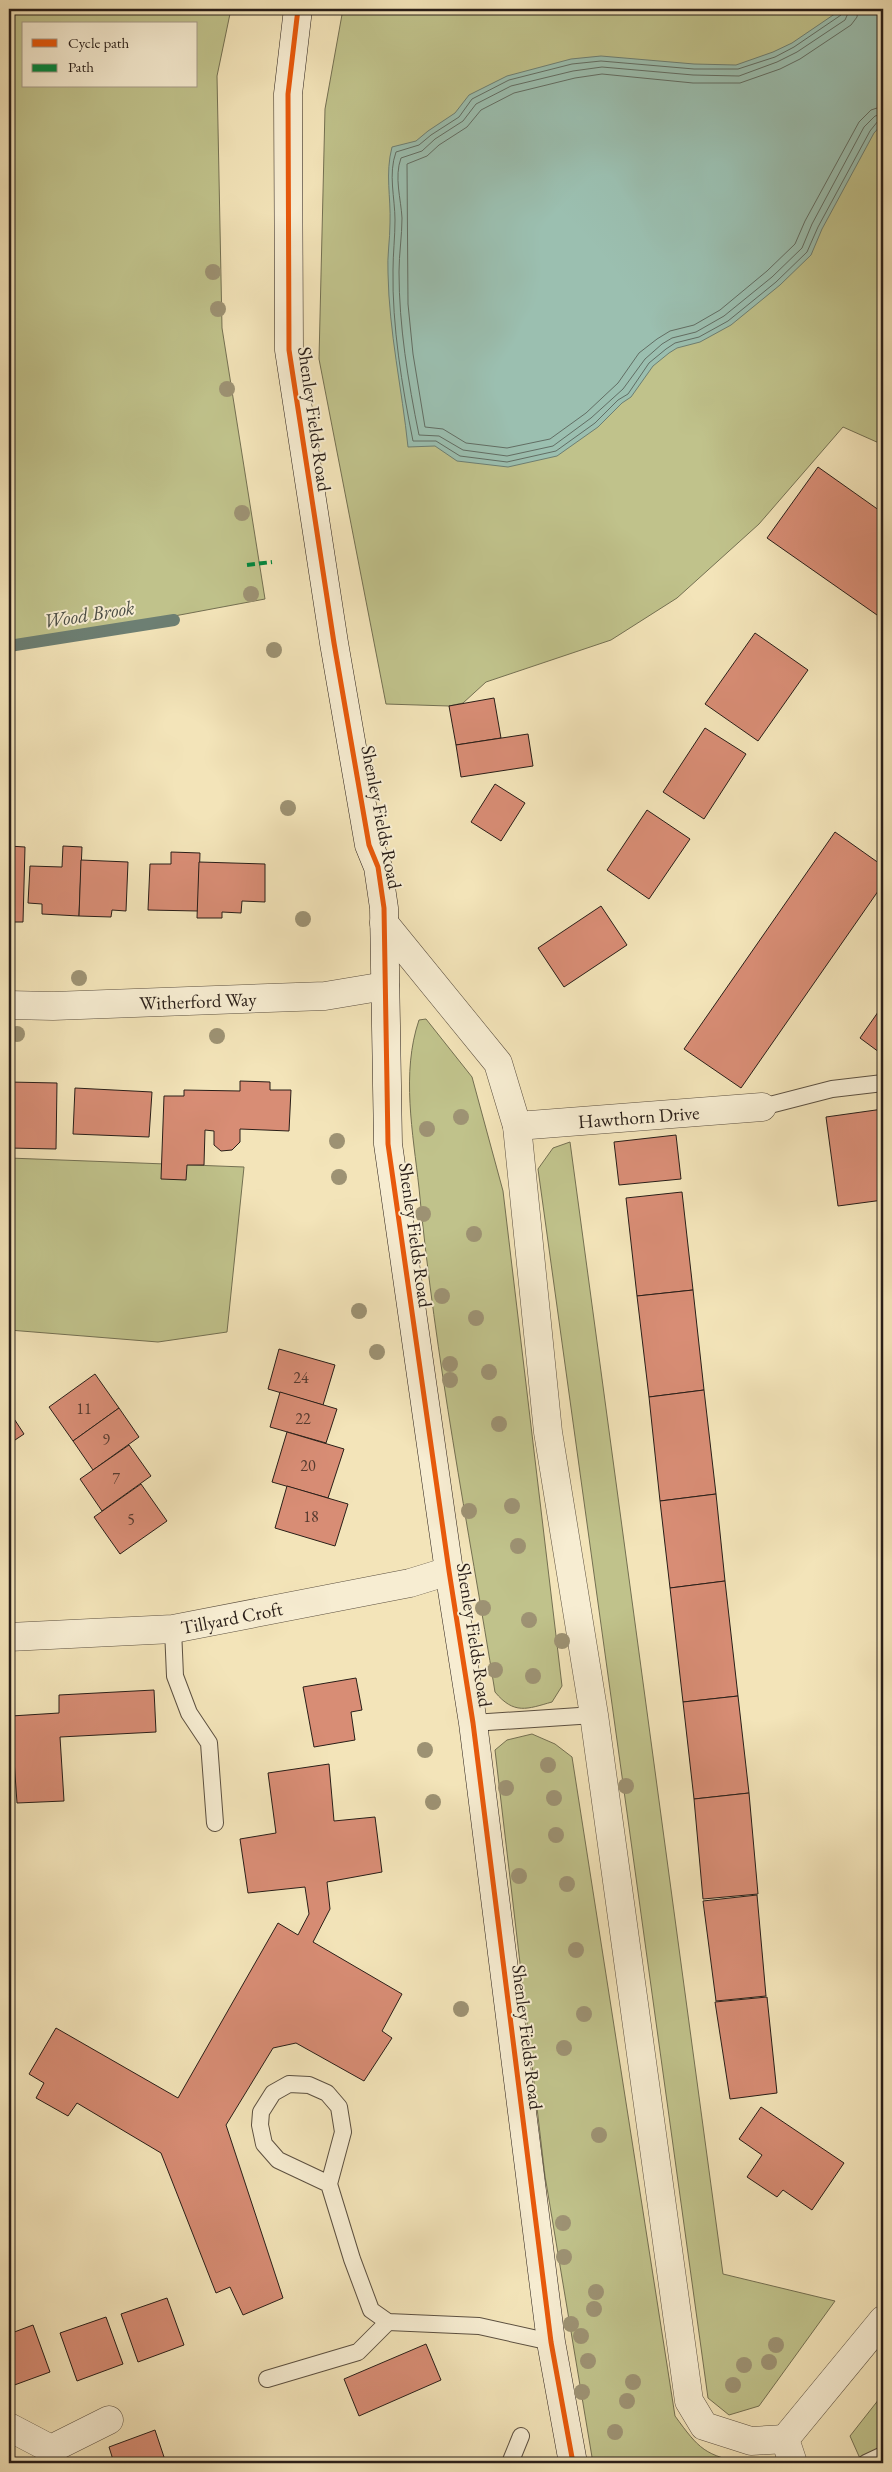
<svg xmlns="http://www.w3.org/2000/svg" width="892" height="2472" viewBox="0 0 892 2472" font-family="'EB Garamond',serif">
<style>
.green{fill:#c0c28b;stroke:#747052;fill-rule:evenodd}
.water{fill:#9bbfb0;stroke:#6d7f73}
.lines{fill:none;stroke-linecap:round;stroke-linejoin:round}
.shore{stroke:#626e64;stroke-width:1}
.stream{stroke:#6d7f73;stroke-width:12}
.building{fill:#d88d75;stroke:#291e18}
.lane-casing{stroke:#5c5040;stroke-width:18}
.street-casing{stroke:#5c5040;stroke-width:29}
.secondary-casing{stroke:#291e18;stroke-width:29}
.lane{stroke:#f7edd2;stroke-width:16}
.street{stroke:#f7edd2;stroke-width:28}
.secondary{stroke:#f7edd2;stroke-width:28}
.quiet{stroke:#00873e;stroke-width:4;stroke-dasharray:8 4;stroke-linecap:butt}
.cycleway-casing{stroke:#f7edd2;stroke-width:8}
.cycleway{stroke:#e8590c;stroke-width:5}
.tree{fill:#9d9273}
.labels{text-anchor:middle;stroke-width:4;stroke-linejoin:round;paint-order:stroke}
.number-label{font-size:16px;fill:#553a2f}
.street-label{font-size:19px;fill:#291e18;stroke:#f7edd2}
.water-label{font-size:20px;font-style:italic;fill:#4b4e46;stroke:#f7edd2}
</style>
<rect width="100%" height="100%" fill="#f3e4b9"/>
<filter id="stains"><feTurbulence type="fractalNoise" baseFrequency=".004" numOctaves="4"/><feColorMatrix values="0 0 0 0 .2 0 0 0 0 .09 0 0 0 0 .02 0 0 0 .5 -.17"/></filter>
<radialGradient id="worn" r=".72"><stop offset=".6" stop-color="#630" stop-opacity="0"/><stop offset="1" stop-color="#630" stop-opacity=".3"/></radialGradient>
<g class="green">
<path d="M9 9H231L217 76 222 328 265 599 9 647ZM24 24H196V86H24Z"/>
<polygon points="343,9 883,9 883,439 879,443 843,427 759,524 677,598 611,640 486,682 463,703 449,706 386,704 319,359 325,109"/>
<path d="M426 1019 472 1077 503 1191 562 1686 552 1702C527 1709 514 1715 495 1692 468 1525 435 1357 419 1188 413 1133 401 1073 419 1020Z"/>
<polygon points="570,1142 723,2274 835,2301 759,2406 729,2415 708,2398 538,1169 553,1148"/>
<polygon points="9,1158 244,1167 227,1332 158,1342 9,1330"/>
<path d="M532 1734 555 1744 572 1757 675 2416C699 2449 705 2456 746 2463H593L545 2176 495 1750 507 1740Z"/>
<polygon points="883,2394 883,2463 862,2463 850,2436"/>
</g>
<path class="water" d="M842 9H883V123L874 133 822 229 811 255 780 285 731 325 700 342 677 348 669 353 653 366 631 397 622 403 598 427 557 456 508 467 457 461 435 446 408 447C402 389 389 332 388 273 387 256 390 240 390 223 391 197 385 174 392 147L416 141 428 131 455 113 469 95 507 76 571 59 601 56 694 64 736 65 773 52 792 43Z"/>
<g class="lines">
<g class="shore">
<path d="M844 9 841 15 794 47 775 57 738 69H694L601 61 572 64 509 80 472 99 459 117 431 135 419 145 396 152C388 174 395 198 395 220 395 237 393 254 393 270 392 326 402 386 413 441H436L460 456 507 462 556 451 595 423 618 400 628 394 649 363 666 349 675 343 699 337 728 321 776 282 807 252 818 227 870 131 878 121 883 120"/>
<path d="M850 9 845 20 797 52 777 62 739 76 693 75 602 67 573 71 511 86 476 104 463 121 435 139 422 151 401 158C394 177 401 199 402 218 402 236 399 254 399 272 399 326 408 381 419 435L439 436 463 450 507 456 553 446 591 418 623 389 645 359 662 344 672 338 696 332 724 316 772 277 802 248 812 224 864 127 875 116 883 114"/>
<polyline points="858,9 857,17 851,25 800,59 780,69 740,83 693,83 602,74 575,78 514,93 481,110 467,127 439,145 427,156 407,164 408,304 413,354 425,427 443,429 466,443 507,448 550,439 586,413 618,383 639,353 657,339 670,331 694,325 720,310 767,271 795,244 805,221 859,122 871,110 883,106"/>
</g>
<polyline class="stream" points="9,646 174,620"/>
</g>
<g class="building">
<polygon points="818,467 883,513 883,607 877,615 767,538"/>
<polygon points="755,633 808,670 758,741 705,704"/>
<polygon points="494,698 501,738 456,745 449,706"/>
<polygon points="705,728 746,754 704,819 663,792"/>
<polygon points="528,734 533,766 461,777 456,745"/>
<polygon points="495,784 525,803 501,841 471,822"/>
<polygon points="647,810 690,839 649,899 607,870"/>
<polygon points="835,832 883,866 883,884 741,1088 684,1049"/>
<polygon points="9,846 25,847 23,922 9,922"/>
<polygon points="63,846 82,847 79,916 42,914 42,904 28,903 30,866 62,867"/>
<polygon points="171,852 200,853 198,911 148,910 150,864 171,864"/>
<polygon points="81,860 128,862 126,911 112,910 111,917 79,916"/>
<polygon points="199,862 265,864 265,902 242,901 241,913 222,912 222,918 197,918"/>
<polygon points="601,906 627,945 564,987 538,948"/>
<polygon points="883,1005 883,1055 860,1038"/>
<polygon points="240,1081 270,1082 270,1090 291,1090 289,1131 240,1129 240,1142 232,1150 221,1151 214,1145 214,1131 205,1130 204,1165 187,1165 186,1180 161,1179 164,1096 184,1096 184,1090 240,1091"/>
<polygon points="9,1082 57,1083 56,1149 9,1148"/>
<polygon points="75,1088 152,1092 149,1137 73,1134"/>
<polygon points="883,1109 883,1200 838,1206 826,1117"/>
<polygon points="676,1135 681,1179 619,1185 614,1142"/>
<polygon points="682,1192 693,1290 637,1296 626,1198"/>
<polygon points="693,1290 704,1390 649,1397 637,1296"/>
<polygon points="279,1349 335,1365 323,1405 268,1389"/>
<polygon points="95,1374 119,1408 73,1441 49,1407"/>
<polygon points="704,1390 716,1494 660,1501 649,1397"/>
<polygon points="280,1392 337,1409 326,1443 270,1427"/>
<polygon points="119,1408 139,1437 93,1470 73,1441"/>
<polygon points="9,1411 24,1434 9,1444"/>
<polygon points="287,1432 344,1449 328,1498 272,1482"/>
<polygon points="129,1445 151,1476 102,1511 80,1479"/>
<polygon points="141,1484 167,1521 120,1554 94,1517"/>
<polygon points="287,1486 348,1504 335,1546 275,1528"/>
<polygon points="716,1494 725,1581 670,1588 660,1501"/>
<polygon points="725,1581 738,1696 683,1702 670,1588"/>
<polygon points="356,1678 362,1710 351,1712 355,1740 314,1747 303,1687"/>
<polygon points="154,1690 156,1732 60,1737 64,1801 17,1803 11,1716 59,1713 59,1695"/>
<polygon points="738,1696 749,1793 694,1799 683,1702"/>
<polygon points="329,1764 334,1821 375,1817 382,1872 327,1882 330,1909 313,1942 402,1994 382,2031 392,2038 364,2081 296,2043 273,2048 226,2125 283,2298 243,2315 230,2287 216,2293 161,2153 77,2103 68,2116 36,2098 44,2083 29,2074 56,2028 178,2098 278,1923 298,1935 309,1914 305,1887 248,1893 240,1839 276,1833 268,1773"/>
<polygon points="749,1793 758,1894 703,1899 694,1799"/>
<polygon points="757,1895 766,1996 716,2001 703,1901"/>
<polygon points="767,1997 777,2093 730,2099 715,2002"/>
<polygon points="761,2107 844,2163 812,2210 783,2190 777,2197 747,2177 762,2155 739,2139"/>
<polygon points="167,2298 184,2345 138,2362 121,2314"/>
<polygon points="106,2317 123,2364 77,2381 60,2333"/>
<polygon points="33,2325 50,2372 9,2387 9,2334"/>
<polygon points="426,2344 441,2380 359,2416 344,2379"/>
<polygon points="155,2430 166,2463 114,2463 109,2447"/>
</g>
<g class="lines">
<defs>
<g id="lane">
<polyline points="762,1107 832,1089 883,1083"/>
<polyline points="173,1629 175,1676 189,1713 209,1743 215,1823"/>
<polyline points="473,1723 594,1715"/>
<polyline points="329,2184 278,2160 264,2144 260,2125 261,2112 273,2093 289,2084 309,2085 327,2093 339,2107 343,2132 329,2184 352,2259 371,2310 388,2322 479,2326 551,2342"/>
<polyline points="267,2379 358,2352 388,2322"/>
<polyline points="510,2463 521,2436"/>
<polyline points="866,2463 883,2455"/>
</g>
<g id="street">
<polyline points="384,923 498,1063 517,1126 548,1432 594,1715 689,2401 704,2426 751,2441 785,2439"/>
<path id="s1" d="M9 1005 53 1006 325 996 385 986"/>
<path id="s2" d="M517 1126 762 1107"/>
<path id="s3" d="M9 1637 173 1629 410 1583 449 1571"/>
<polyline points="9,2427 51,2449 109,2420"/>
<polyline points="793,2463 785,2439 883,2320"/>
</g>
<polyline id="secondary" points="298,9 288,94 289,350 334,643 369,845 378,867 384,908 388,1144 449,1571 473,1723 551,2342 573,2463"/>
</defs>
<use href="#lane" class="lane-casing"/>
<use href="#street" class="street-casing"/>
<use href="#secondary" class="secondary-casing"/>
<use href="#lane" class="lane"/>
<use href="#street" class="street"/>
<use href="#secondary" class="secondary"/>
<polyline class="quiet" points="247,565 272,562"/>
<defs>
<polyline id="cycleway" points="298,9 288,94 289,350 334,643 369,845 378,867 384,908 388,1144 449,1571 473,1723 551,2342 573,2463"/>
</defs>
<use href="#cycleway" class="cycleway-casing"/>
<use href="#cycleway" class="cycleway"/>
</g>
<g class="tree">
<circle cx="213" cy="272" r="8"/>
<circle cx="218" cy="309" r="8"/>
<circle cx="227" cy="389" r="8"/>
<circle cx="242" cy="513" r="8"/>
<circle cx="251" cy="594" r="8"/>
<circle cx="274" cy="650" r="8"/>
<circle cx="288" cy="808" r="8"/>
<circle cx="303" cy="919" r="8"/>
<circle cx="79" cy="978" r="8"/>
<circle cx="17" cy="1034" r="8"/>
<circle cx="217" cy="1036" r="8"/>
<circle cx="461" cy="1117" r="8"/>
<circle cx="427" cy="1129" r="8"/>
<circle cx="337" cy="1141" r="8"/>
<circle cx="339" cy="1177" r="8"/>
<circle cx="423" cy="1214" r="8"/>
<circle cx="474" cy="1234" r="8"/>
<circle cx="442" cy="1296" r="8"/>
<circle cx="359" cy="1311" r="8"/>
<circle cx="476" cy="1318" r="8"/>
<circle cx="377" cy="1352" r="8"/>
<circle cx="450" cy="1364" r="8"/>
<circle cx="489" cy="1372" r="8"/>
<circle cx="450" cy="1380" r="8"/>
<circle cx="499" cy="1424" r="8"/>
<circle cx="512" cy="1506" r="8"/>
<circle cx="469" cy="1511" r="8"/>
<circle cx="518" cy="1546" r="8"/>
<circle cx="483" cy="1608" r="8"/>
<circle cx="529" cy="1620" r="8"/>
<circle cx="562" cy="1641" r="8"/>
<circle cx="495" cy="1670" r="8"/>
<circle cx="533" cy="1676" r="8"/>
<circle cx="425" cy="1750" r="8"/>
<circle cx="548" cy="1765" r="8"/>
<circle cx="626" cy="1786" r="8"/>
<circle cx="506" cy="1788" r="8"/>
<circle cx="554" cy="1798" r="8"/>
<circle cx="433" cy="1802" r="8"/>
<circle cx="556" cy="1835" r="8"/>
<circle cx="519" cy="1876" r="8"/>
<circle cx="567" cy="1884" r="8"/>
<circle cx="576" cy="1950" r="8"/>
<circle cx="461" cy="2009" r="8"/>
<circle cx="584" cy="2014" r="8"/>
<circle cx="564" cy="2048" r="8"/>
<circle cx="599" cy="2135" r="8"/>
<circle cx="563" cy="2223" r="8"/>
<circle cx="564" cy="2257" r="8"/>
<circle cx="596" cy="2292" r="8"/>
<circle cx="594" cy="2309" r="8"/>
<circle cx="571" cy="2324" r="8"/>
<circle cx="581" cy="2336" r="8"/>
<circle cx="776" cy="2345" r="8"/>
<circle cx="588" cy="2361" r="8"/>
<circle cx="769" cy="2362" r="8"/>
<circle cx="744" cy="2365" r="8"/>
<circle cx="633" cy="2382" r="8"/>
<circle cx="733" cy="2385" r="8"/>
<circle cx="582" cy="2392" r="8"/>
<circle cx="627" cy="2401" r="8"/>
<circle cx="615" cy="2432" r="8"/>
</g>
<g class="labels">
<g class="number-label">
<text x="301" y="1383">24</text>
<text x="84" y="1414">11</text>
<text x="303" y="1424">22</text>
<text x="106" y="1445">9</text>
<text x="308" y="1471">20</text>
<text x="116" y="1484">7</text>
<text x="311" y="1522">18</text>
<text x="131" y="1525">5</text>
</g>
<g class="street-label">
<text transform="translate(315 419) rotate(82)" y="7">Shenley Fields Road</text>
<text transform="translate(382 817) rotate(79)" y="7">Shenley Fields Road</text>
<text dy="7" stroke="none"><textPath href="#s1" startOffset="189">Witherford Way</textPath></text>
<text dy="7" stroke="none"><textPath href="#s2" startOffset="122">Hawthorn Drive</textPath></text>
<text transform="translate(416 1235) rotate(82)" y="7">Shenley Fields Road</text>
<text dy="7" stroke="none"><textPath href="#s3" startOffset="224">Tillyard Croft</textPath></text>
<text transform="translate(475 1635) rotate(81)" y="7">Shenley Fields Road</text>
<text transform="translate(528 2037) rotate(83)" y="7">Shenley Fields Road</text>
</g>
<g class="water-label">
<text transform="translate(89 614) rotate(-9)" y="7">Wood Brook</text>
</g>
</g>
<rect width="892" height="2472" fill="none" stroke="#f3e4b9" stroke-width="30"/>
<rect x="10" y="10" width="872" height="2452" fill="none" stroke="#291e18" stroke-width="2.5"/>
<rect x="15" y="15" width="862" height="2442" fill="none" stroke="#291e18"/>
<rect x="22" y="22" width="175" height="65" fill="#f7edd2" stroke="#a59a88"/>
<rect x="32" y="39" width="25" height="8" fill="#e8590c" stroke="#a59a88"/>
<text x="68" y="48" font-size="15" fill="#291e18">Cycle path</text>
<rect x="32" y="64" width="25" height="8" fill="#00873e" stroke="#a59a88"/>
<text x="68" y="72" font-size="15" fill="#291e18">Path</text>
<rect width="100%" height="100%" filter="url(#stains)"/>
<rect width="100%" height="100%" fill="url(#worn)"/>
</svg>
